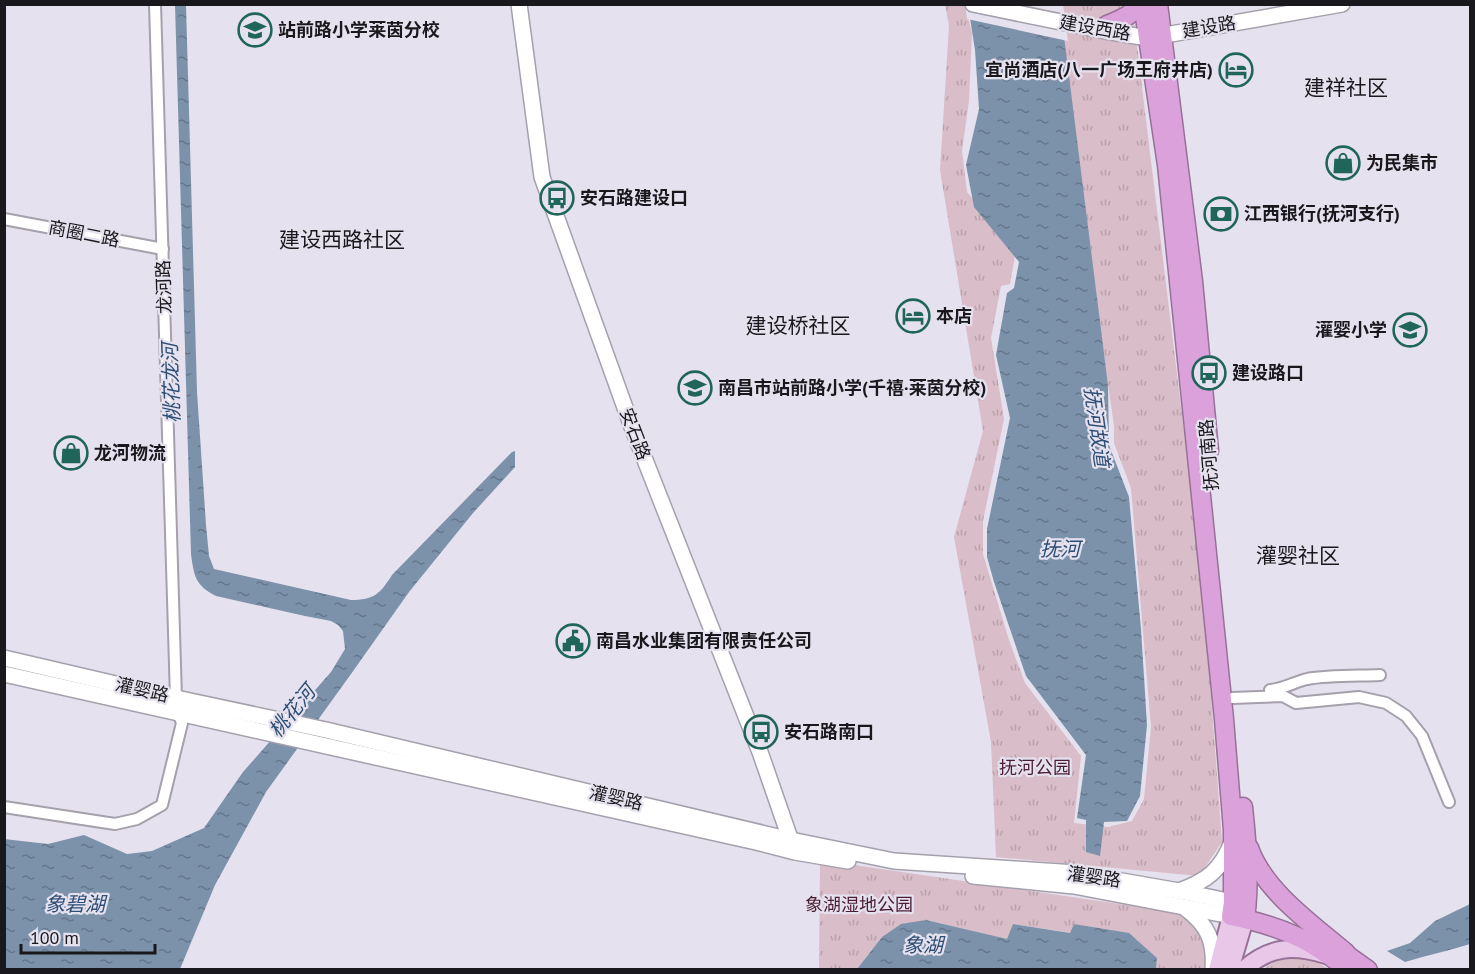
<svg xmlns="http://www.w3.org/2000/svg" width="1475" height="974" viewBox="0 0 1475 974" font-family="'PT Sans','Noto Sans SC',sans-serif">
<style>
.park{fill:url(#park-tufts)}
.water{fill:url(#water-ripples)}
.pier{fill:#e5e1ee}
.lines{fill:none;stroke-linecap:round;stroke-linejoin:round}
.street-casing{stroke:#a5a0ac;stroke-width:14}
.secondary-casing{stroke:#a5a0ac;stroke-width:18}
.primary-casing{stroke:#977198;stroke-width:20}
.highway-casing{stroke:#977198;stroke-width:21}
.street{stroke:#fff;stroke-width:10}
.secondary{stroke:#fff;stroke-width:15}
.primary{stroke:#e9c7e9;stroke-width:16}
.highway{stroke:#dba1db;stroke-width:18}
.labels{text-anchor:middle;stroke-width:4.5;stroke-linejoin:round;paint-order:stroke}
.street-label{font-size:18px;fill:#19181c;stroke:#e5e1ee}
.poi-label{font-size:18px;font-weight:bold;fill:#19181c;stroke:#e5e1ee;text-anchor:start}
.park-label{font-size:18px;fill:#4b1d34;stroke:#e5e1ee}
.water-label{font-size:20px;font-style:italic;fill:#2d4e75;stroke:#e5e1ee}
.quarter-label{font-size:21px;fill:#19181c;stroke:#e5e1ee}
</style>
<defs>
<pattern id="park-tufts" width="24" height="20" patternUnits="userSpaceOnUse" patternTransform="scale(1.5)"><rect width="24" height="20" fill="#d9bdc8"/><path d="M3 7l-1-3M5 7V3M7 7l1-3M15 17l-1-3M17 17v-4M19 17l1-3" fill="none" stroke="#baa2ab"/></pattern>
<pattern id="water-ripples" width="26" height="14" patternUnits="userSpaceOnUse" patternTransform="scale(1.5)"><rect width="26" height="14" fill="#7c92ab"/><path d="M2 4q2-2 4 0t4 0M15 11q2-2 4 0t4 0" fill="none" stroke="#65768a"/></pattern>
</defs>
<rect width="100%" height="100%" fill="#e5e1ee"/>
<g class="park">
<polygon points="945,5 965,5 972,33 969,101 962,151 967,192 1016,250 1010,284 1001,286 991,338 1004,419 983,521 983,554 1009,640 1025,683 1081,756 1074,823 1108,827 1132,821 1144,799 1151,727 1131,488 1114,443 1114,426 1054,5 1132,5 1203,587 1222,842 1199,876 996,857 991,742 954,537 983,431 940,170 949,26"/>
<path d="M820 860 1181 913C1201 929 1209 943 1205 969H1156L1157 958 1093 928 1074 924 1071 933 1013 924 1008 940 926 920 882 937 857 969 819 970Z"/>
<polygon points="1290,958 1311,958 1328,969 1262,970 1274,962"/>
</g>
<g class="water">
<path d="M175 5H186L197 392 206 525 209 556 214 569 351 600C374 600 380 594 392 575L512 452 515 451V467L473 513 409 592 351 674 266 792 215 885 180 969H5L4 839 48 844 84 835 127 854 152 851 204 828 243 772 331 672 345 649 343 631 338 625 331 621 305 616 216 596C195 585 194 576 191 554Z"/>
<polygon points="968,5 1060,5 1108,385 1109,445 1129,497 1141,629 1147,725 1140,796 1127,821 1104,822 1100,856 1086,852 1086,820 1077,818 1086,755 1026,676 994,582 987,557 987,529 1010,418 996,355 1007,293 1014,288 1019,262 974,207 966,165 979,109 975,50"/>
<path d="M1470 904V944C1449 951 1427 955 1405 962L1387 951 1410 943 1435 921Z"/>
<polygon points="926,920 1007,939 1013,924 1070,933 1074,924 1129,933 1157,958 1156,969 857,969 882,937 901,924"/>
</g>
<polygon class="pier" points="965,4 1063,4 1068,41 967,19"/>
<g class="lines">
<defs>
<g id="street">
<polyline points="4,219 163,249"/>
<path d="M1270 690C1284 689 1294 682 1307 679 1329 675 1357 676 1380 675"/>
<polyline points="1232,698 1283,696 1296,703 1359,697 1386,703 1406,716 1422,736 1449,802"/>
<polyline points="4,807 115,824 137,819 162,805 182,723 178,713 176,698 155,4"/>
</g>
<g id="secondary">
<polyline points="519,4 542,177 632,427 760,752 793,847"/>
<polyline points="973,4 1105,31 1148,38 1342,4"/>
<polyline points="4,658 176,698 326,730 791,840 894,861 1076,873 1179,891 1233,902"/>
<polyline points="4,674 756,842 795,852 848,861"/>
<polyline points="973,876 1074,886 1231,916"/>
<path d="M1179 891C1207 881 1221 870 1232 842"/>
<path d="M1185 908C1208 925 1215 941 1213 970"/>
</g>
<g id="primary">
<polyline points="1217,970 1231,916"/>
<polyline points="1230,970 1245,919"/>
<path d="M1243 970C1270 946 1293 945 1326 955"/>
</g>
<g id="highway">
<path d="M1143 4 1167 165 1224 719 1233 830V902L1231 916C1251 920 1279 928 1298 937 1316 945 1333 958 1349 970"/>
<polyline points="1158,4 1193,281 1209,451"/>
<path d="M1107 25C1119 20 1132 16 1139 4"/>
<path d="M1243 807C1247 844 1250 882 1245 919"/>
<path d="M1249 848C1264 891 1312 924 1346 953"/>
<polyline points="1340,950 1368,970"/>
</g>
</defs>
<use href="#street" class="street-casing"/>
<use href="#secondary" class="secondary-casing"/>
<use href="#primary" class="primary-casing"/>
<use href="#highway" class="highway-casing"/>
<use href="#street" class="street"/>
<use href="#secondary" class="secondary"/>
<use href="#primary" class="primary"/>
<use href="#highway" class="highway"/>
</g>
<defs>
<symbol id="school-ring" viewBox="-11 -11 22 22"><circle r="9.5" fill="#e5e1ee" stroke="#1f6559" stroke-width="1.5"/><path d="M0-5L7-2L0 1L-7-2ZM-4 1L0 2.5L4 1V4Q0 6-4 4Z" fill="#1f6559"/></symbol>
<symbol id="hotel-ring" viewBox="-11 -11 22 22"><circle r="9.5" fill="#e5e1ee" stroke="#1f6559" stroke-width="1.5"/><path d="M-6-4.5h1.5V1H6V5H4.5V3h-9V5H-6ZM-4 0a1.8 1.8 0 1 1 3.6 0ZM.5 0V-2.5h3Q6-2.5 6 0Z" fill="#1f6559"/></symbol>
<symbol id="shop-ring" viewBox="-11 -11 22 22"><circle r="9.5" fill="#e5e1ee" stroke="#1f6559" stroke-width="1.5"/><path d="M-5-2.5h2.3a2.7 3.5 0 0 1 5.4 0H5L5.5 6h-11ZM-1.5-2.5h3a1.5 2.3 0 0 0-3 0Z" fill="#1f6559"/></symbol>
<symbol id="bus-ring" viewBox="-11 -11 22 22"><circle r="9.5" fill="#e5e1ee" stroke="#1f6559" stroke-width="1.5"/><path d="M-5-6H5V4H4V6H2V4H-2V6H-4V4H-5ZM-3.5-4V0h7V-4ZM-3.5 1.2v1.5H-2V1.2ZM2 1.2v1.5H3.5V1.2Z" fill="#1f6559"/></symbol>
<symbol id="bank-ring" viewBox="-11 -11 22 22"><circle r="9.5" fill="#e5e1ee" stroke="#1f6559" stroke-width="1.5"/><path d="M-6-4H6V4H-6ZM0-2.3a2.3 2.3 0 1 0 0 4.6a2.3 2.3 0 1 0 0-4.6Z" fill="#1f6559"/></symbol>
<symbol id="civic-ring" viewBox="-11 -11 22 22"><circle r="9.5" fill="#e5e1ee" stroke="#1f6559" stroke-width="1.5"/><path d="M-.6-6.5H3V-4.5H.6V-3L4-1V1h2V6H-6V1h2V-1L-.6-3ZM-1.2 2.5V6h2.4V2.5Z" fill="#1f6559"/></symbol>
</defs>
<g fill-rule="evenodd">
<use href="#school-ring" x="236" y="11" width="38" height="38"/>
<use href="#hotel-ring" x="1217" y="51" width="38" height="38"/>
<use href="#shop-ring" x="1324" y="144" width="38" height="38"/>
<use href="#bus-ring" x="538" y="179" width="38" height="38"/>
<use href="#bank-ring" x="1202" y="195" width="38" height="38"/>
<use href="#hotel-ring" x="894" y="297" width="38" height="38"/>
<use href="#school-ring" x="1391" y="311" width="38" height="38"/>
<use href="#bus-ring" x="1190" y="354" width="38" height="38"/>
<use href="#school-ring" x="676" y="369" width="38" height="38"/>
<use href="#shop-ring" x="52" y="434" width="38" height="38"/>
<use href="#civic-ring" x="554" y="622" width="38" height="38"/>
<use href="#bus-ring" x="742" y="713" width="38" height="38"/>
</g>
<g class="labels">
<g class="street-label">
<text transform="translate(1209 27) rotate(-9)" y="6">建设路</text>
<text transform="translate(1095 28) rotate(10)" y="6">建设西路</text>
<text transform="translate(84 234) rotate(11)" y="6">商圈二路</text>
<text transform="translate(164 287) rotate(-92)" y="6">龙河路</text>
<text transform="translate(635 434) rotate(69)" y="6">安石路</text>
<text transform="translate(1209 455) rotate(-95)" y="6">抚河南路</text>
<text transform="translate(142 690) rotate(13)" y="6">灌婴路</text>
<text transform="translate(616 798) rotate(13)" y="6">灌婴路</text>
<text transform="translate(1094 877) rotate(8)" y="6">灌婴路</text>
</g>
<g class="poi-label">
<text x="278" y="36">站前路小学莱茵分校</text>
<text x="1213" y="76" text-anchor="end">宜尚酒店(八一广场王府井店)</text>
<text x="1366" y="169">为民集市</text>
<text x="580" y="204">安石路建设口</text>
<text x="1244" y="220">江西银行(抚河支行)</text>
<text x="936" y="322">本店</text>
<text x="1387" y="336" text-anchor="end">灌婴小学</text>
<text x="1232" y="379">建设路口</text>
<text x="718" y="394">南昌市站前路小学(千禧·莱茵分校)</text>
<text x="94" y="459">龙河物流</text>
<text x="596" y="647">南昌水业集团有限责任公司</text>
<text x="784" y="738">安石路南口</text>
</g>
<g class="park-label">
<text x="1035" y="774">抚河公园</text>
<text x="859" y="911">象湖湿地公园</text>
</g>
<g class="water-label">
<text transform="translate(171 383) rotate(-92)" y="7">桃花龙河</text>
<text transform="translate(1097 427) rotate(82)" y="7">抚河故道</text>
<text x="1060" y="556">抚河</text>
<text transform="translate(292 711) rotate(-51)" y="7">桃花河</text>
<text x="75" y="911">象碧湖</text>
<text x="923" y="952">象湖</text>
</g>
<g class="quarter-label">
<text x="1346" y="95">建祥社区</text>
<text x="342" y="247">建设西路社区</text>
<text x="798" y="333">建设桥社区</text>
<text x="1298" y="563">灌婴社区</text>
</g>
</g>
<rect width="1475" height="974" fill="none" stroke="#19181c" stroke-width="12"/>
<path d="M21 944v9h134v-9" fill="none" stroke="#19181c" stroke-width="3"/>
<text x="30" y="944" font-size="18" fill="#19181c" stroke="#e5e1ee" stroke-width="4.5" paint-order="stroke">100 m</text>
</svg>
